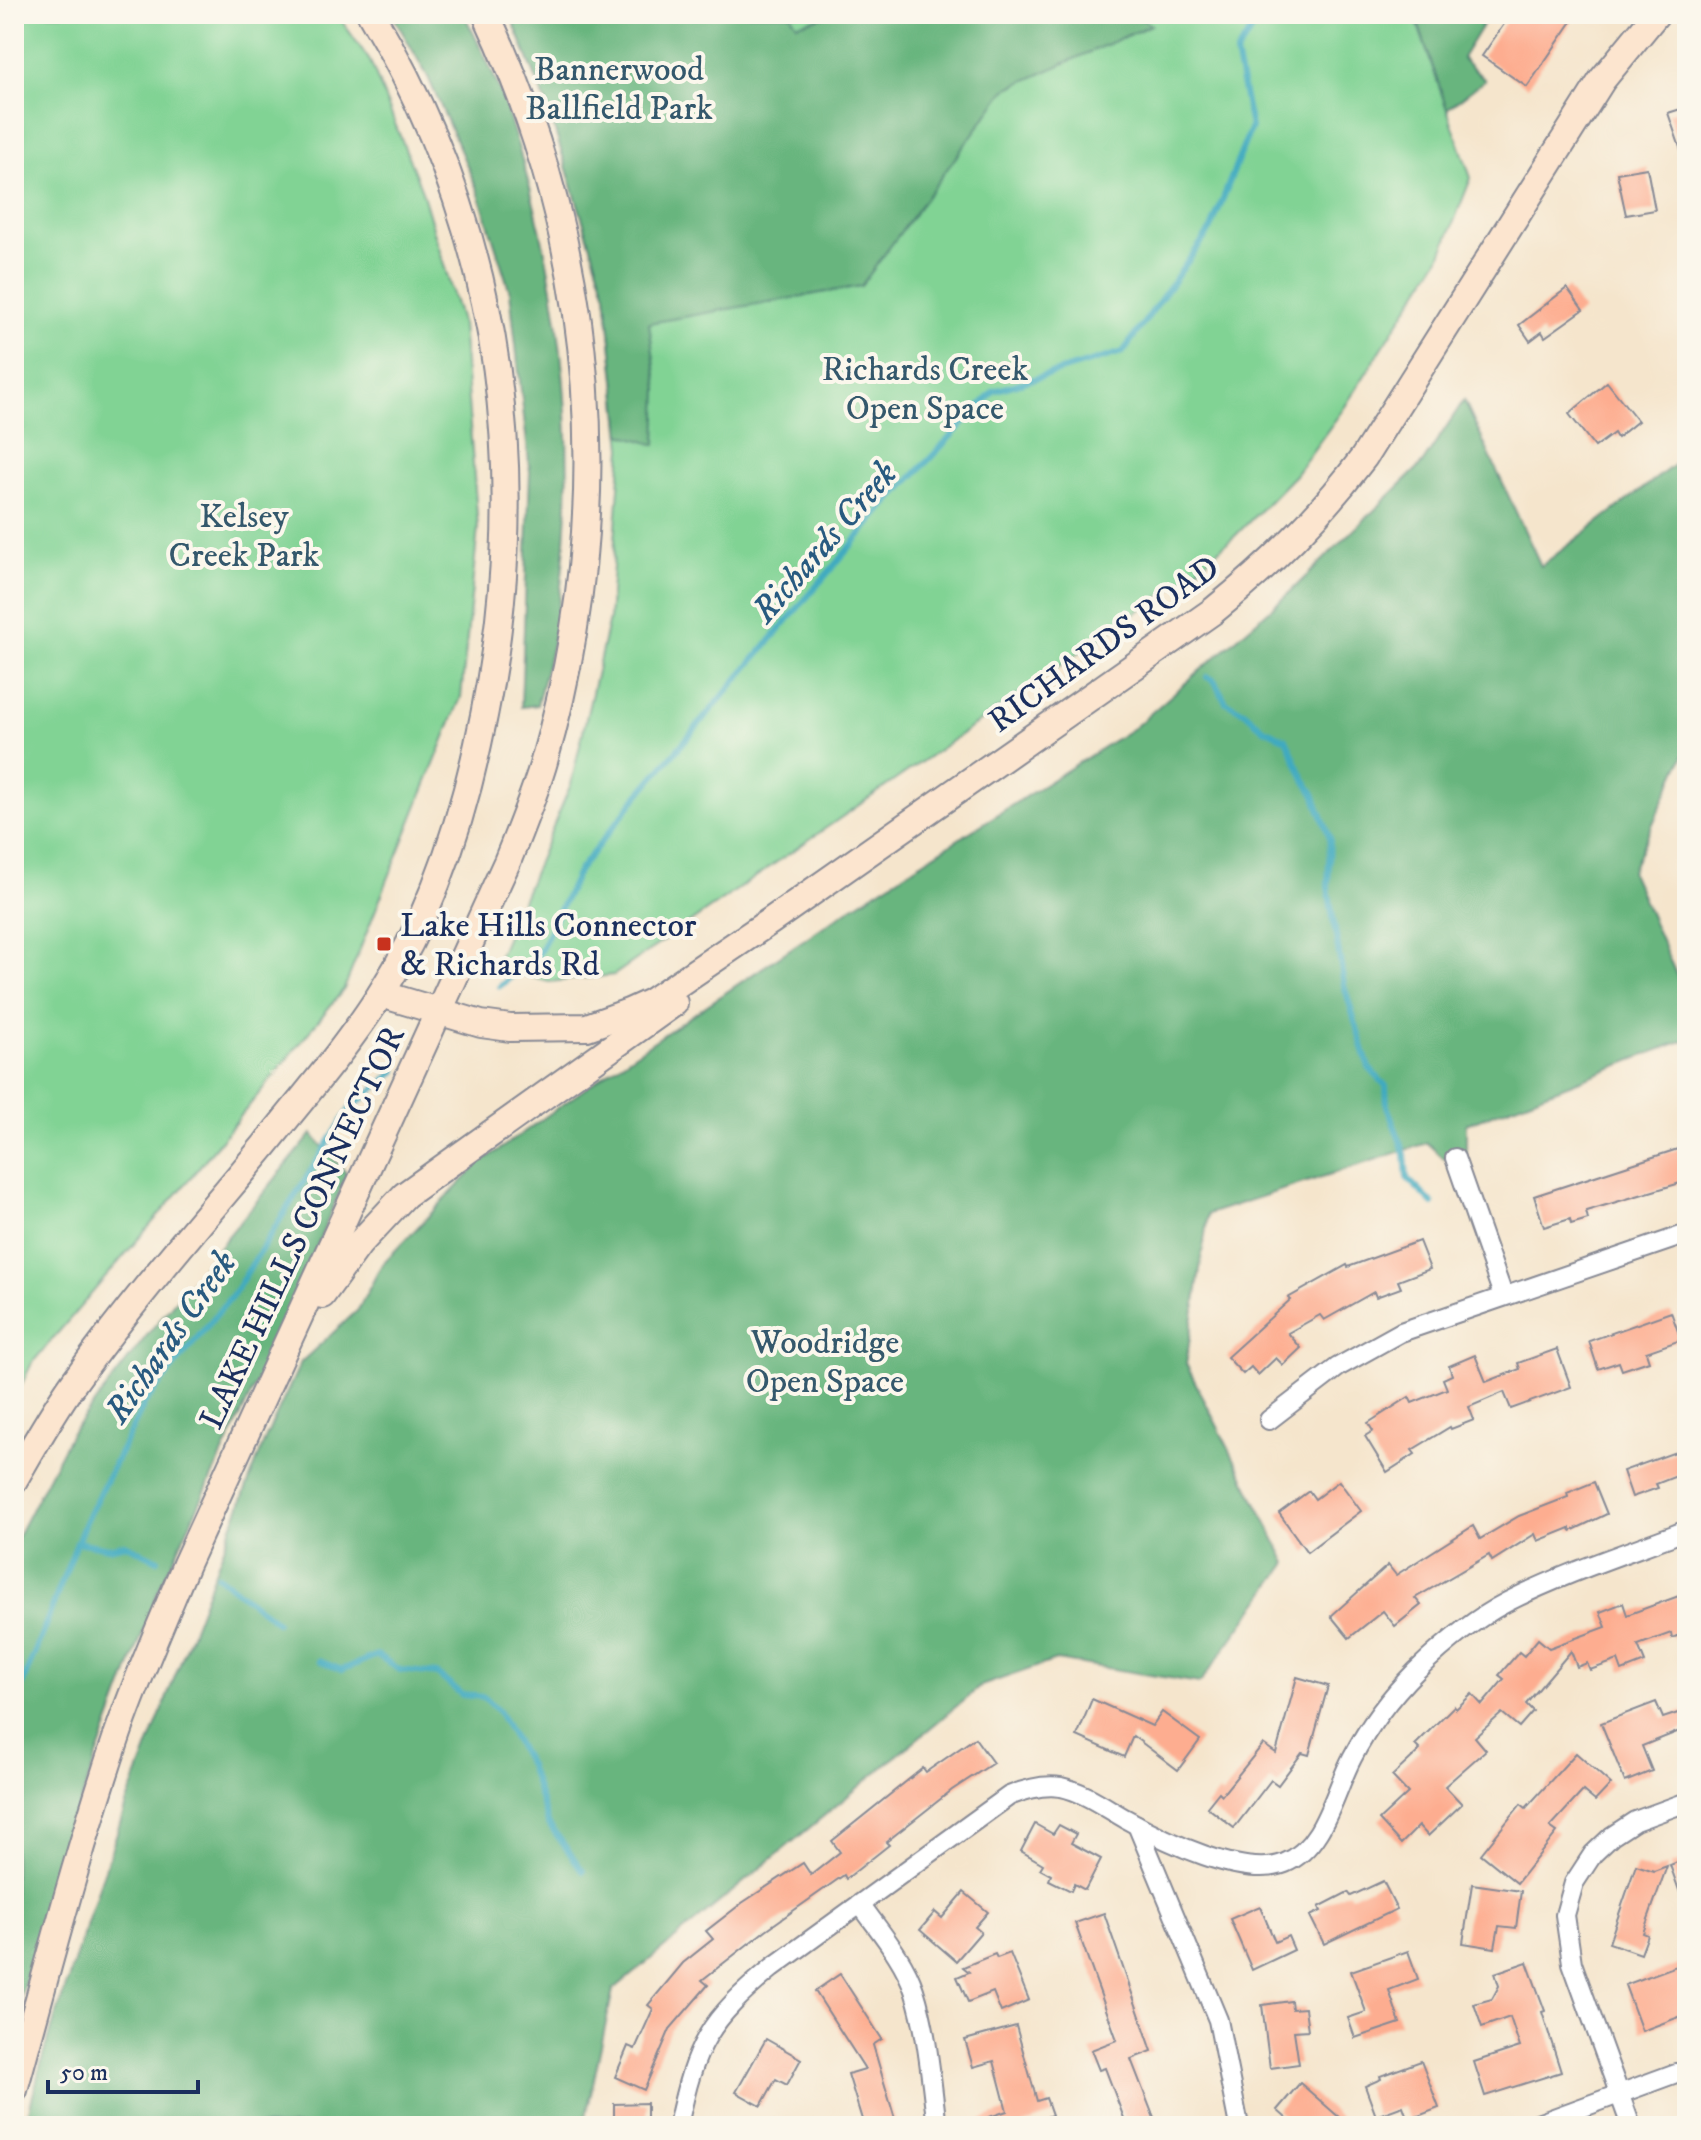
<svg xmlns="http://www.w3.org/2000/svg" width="1701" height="2140" viewBox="0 0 1701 2140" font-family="'IM FELL DW Pica',serif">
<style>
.green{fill:#81d394;stroke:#4e8179;stroke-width:2}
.forest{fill:#68b57e;stroke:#42726e;stroke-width:2}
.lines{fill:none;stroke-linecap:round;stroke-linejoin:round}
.stream{stroke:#41aac0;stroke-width:6}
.building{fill:#fdad90}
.minor-casing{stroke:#888a95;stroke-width:22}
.secondary-casing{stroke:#888a95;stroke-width:30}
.minor{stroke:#fff;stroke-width:18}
.secondary{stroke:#fce5cf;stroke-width:26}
.poi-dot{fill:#c8321e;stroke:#fbf7ec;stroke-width:3}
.labels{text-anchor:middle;stroke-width:8;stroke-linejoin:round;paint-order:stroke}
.park-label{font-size:34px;fill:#34586c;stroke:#fbf7ec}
.street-label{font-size:34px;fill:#1b2f5e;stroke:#fbf7ec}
.poi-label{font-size:34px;fill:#1b2f5e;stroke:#fbf7ec;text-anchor:start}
.water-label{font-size:36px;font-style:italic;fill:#285a80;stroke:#fbf7ec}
</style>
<rect width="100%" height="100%" fill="#fbf7ec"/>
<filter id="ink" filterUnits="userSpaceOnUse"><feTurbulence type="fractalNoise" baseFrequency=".0125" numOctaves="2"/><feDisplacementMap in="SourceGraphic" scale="16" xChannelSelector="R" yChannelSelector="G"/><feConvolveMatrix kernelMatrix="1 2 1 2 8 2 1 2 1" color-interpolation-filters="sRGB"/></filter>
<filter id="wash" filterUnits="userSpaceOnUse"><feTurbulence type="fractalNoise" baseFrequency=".006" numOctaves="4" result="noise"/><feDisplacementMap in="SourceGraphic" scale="32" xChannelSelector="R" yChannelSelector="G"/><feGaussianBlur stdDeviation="1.8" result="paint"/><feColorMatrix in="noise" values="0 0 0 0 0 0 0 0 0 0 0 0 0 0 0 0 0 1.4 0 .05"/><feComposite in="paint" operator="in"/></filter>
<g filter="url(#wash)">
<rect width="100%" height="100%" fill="#f5e5cc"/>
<g class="green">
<polygon points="14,14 337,14 370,61 422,191 462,325 478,528 461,697 344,989 182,1188 32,1363 14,1400"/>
<polygon points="510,14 1414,14 1471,178 1440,257 1344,408 1295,475 1236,535 1185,579 614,975 549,982 494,967 571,784 609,619 622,448 606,294 546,102"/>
</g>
<g class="forest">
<path d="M392 14H464C477 41 492 68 502 97 560 262 583 441 557 616 553 646 544 675 537 705L521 707 530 472 510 292 478 191 428 77Z"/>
<polygon points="510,14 790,14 797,24 833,14 1134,14 1151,25 1006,89 861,286 649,323 658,389 656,445 621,434 606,294 546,102"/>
<polygon points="1415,14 1489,14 1462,58 1485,80 1447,109"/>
<polygon points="1464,400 1541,566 1687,455 1687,748 1631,872 1687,999 1687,1039 1466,1124 1466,1154 1444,1159 1427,1143 1208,1214 1186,1364 1287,1563 1200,1683 1056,1660 981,1686 613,1990 584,2126 25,2126 43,2056 127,1802 266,1437 301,1362 358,1310 382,1264 479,1164 607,1073 852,907 1135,727 1289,593 1422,464"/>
<polygon points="312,1134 347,1174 288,1315 157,1594 63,1849 14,2020 14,1543 70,1435 151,1330"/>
</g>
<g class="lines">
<g class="stream">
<polyline points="1207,677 1214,680 1226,702 1244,712 1264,729 1286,739 1303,777 1314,794 1330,838 1328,887 1344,985 1369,1068 1386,1086 1387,1106 1405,1154 1407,1178 1433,1204"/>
<polyline points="500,986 538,955 579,870 636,798 884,507 994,391 1123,352 1211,229 1251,127 1236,54 1262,14"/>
<polyline points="77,1542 109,1548 125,1544 158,1560"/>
<polyline points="218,1576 277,1622"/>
<polyline points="319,1661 342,1670 377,1655 400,1670 437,1674 462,1695 484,1697 498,1711 529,1765 548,1823 583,1871"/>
<polyline points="14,1706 85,1522 146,1401 234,1293 349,1110 396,1071"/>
</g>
</g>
<g id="blocks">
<g class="building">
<polygon points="1511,14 1577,14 1527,87 1482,56"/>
<polygon points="1687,107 1687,159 1684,159 1668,113"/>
<polygon points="1647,168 1655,210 1626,215 1617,173"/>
<polygon points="1567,288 1583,310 1545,337 1542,332 1530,341 1519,325"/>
<polygon points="1607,382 1638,421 1617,438 1614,433 1595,447 1569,414"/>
<polygon points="1687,1146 1687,1181 1586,1211 1588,1219 1571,1224 1570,1219 1544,1227 1534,1196"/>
<polygon points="1419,1241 1430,1269 1398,1281 1401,1288 1376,1297 1374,1292 1324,1320 1320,1315 1288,1333 1301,1348 1283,1365 1276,1358 1258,1375 1251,1367 1243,1374 1227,1357 1290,1300 1288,1298 1347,1265 1348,1267"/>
<polygon points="1671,1312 1681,1340 1646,1352 1649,1361 1622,1370 1619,1362 1598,1369 1589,1341"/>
<polygon points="1557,1349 1571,1387 1511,1409 1504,1392 1469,1407 1474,1420 1451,1429 1450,1427 1412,1450 1415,1454 1387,1472 1365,1436 1373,1431 1368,1423 1409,1397 1412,1403 1447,1389 1443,1379 1452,1375 1449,1366 1475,1355 1486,1382 1520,1369 1518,1363"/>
<polygon points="1681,1450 1687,1472 1656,1484 1658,1488 1632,1497 1623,1471"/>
<polygon points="1339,1481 1361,1511 1307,1552 1279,1513 1309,1491 1315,1499"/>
<polygon points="1594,1482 1607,1514 1571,1531 1570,1528 1538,1541 1535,1534 1492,1561 1489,1555 1415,1598 1421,1605 1395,1626 1383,1611 1349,1638 1331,1616 1388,1565 1396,1575 1473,1526 1480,1539 1519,1516 1568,1497 1567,1493"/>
<polygon points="1687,1593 1687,1632 1672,1638 1671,1633 1638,1645 1645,1662 1622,1671 1618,1660 1590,1670 1587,1663 1577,1667 1571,1651 1526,1704 1533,1711 1519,1727 1502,1713 1475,1737 1486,1750 1445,1786 1462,1804 1428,1836 1419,1826 1401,1844 1379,1820 1408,1793 1392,1776 1420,1750 1415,1745 1454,1706 1456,1709 1472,1694 1482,1705 1504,1679 1499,1675 1519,1652 1524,1656 1538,1639 1549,1648 1606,1627 1600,1612 1623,1603 1627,1615"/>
<polygon points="1297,1677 1328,1686 1309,1755 1302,1753 1278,1785 1271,1780 1234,1828 1207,1807 1219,1792 1222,1795 1263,1744 1276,1753"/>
<polygon points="1092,1699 1152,1726 1162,1712 1200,1740 1178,1770 1133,1736 1124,1757 1077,1736"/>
<polygon points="1656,1702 1663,1718 1687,1710 1687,1728 1642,1746 1652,1771 1625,1782 1601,1723"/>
<polygon points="975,1738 993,1763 952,1790 886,1842 889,1845 846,1879 844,1875 766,1930 702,1980 708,1985 670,2029 644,2090 615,2077 628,2046 635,2049 653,2009 648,2005 683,1963 713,1939 706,1931 742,1903 803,1863 811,1875 840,1852 832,1841 923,1768 926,1772"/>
<polygon points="1576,1753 1611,1784 1595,1801 1583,1791 1550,1827 1557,1832 1517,1883 1481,1854 1521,1804 1526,1808"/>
<polygon points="1035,1824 1053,1834 1059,1825 1076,1834 1071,1843 1101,1859 1085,1890 1074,1884 1071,1891 1049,1880 1051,1875 1040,1869 1043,1864 1021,1851"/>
<polygon points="1687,1858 1687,1906 1685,1907 1670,1865"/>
<polygon points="1636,1865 1654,1871 1667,1866 1643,1933 1648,1935 1641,1954 1609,1943"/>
<polygon points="1383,1881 1397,1909 1324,1944 1310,1916 1321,1911 1319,1907 1348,1892 1351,1896"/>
<polygon points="1472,1884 1521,1891 1516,1928 1499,1926 1495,1948 1463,1943"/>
<polygon points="964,1892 988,1912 975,1927 981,1932 956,1961 920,1930 935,1912 942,1918"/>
<polygon points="1260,1906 1275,1942 1288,1936 1294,1950 1252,1970 1230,1919"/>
<polygon points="1104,1913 1152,2051 1131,2059 1157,2126 1127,2126 1105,2068 1099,2070 1091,2050 1117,2040 1075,1923"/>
<polygon points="1408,1951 1418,1979 1389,1990 1400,2023 1355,2038 1348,2018 1366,2012 1351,1971"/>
<polygon points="1010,1953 1029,2000 1001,2012 993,1992 968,2002 957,1977 969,1972 963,1967 995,1954 997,1958"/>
<polygon points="1527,1962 1545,2011 1542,2012 1561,2072 1485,2096 1474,2062 1520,2047 1510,2017 1482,2027 1474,2004 1492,1999 1499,1986 1495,1973"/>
<polygon points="1687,1962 1687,2014 1642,2031 1625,1985"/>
<polygon points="840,1974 882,2039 873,2045 897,2126 864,2126 848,2074 865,2069 815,1991"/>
<polygon points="1291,2001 1292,2009 1305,2008 1308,2030 1294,2031 1299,2064 1270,2068 1262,2005"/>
<polygon points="1016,2026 1037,2101 1046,2098 1052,2115 1020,2126 972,2126 972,2123 1007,2111 994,2061 973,2067 965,2040"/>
<polygon points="766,2039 801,2059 787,2085 776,2079 761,2106 736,2092"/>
<polygon points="1421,2061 1439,2108 1408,2120 1403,2106 1376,2116 1365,2086 1381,2079 1380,2076"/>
<polygon points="1300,2083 1349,2126 1295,2126 1277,2110"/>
<polygon points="647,2103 647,2126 614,2126 614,2104"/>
</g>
</g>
</g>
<g filter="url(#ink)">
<use href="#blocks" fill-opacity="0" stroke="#888a95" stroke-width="2"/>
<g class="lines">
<defs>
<g id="minor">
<polyline points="1455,1158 1503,1295"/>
<polyline points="1269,1420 1338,1367 1401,1332 1687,1234"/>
<polyline points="1137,1825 1218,2020 1239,2126"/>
<path d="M861 1905C880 1932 904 1959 914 1990 928 2033 931 2081 937 2126"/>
<path d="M678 2126C695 2044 708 2021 773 1967L1009 1796C1026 1789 1043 1784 1061 1787 1085 1792 1106 1808 1126 1819 1163 1840 1244 1880 1285 1863 1324 1847 1334 1792 1352 1758 1368 1727 1391 1696 1416 1671 1443 1645 1474 1619 1507 1602 1564 1573 1627 1553 1687 1530"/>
<polyline points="1532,2126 1687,2069"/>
<polyline points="1631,2126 1572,1963 1565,1915 1574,1883 1593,1854 1612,1836 1635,1821 1687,1802"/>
</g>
<g id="secondary">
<path d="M381 994 481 1024 510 1028 587 1027 629 1012 651 1002 772 920 1213 611C1271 564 1319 517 1364 457L1602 80 1656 14"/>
<polyline points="322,1295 359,1244 405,1195 674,1003"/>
<path d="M14 1480C33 1447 52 1413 74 1382 133 1300 200 1223 265 1145 304 1096 346 1048 380 995 429 919 459 831 478 744 535 489 506 240 371 14"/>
<path d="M14 2090C47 1971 78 1850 118 1733 138 1676 163 1620 186 1564L507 862C520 830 533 798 543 765 617 511 599 254 486 14"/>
</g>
</defs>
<use href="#minor" class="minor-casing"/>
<use href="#secondary" class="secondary-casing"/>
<use href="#minor" class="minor"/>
<use href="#secondary" class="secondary"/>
</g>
</g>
<rect class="poi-dot" x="376" y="936" width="16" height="16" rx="4"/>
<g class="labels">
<g class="park-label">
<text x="619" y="80">Bannerwood<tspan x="619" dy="39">Ballfield Park</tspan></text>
<text x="925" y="380">Richards Creek<tspan x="925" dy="39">Open Space</tspan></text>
<text x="244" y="527">Kelsey<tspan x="244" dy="39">Creek Park</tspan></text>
<text x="825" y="1353">Woodridge<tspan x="825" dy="39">Open Space</tspan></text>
</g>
<g class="street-label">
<text transform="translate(1103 643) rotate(-36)" y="12">RICHARDS ROAD</text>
<text transform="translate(301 1227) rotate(-65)" y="12">LAKE HILLS CONNECTOR</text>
</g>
<g class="poi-label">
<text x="400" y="936">Lake Hills Connector<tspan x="400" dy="39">&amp; Richards Rd</tspan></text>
</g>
<g class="water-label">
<text transform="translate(823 541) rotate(-49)" y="13">Richards Creek</text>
<text transform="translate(169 1336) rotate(-55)" y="13">Richards Creek</text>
</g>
</g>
<rect width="1701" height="2140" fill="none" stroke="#fbf7ec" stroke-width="48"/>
<path d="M48 2080v12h150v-12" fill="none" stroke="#1b2f5e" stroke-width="4"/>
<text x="60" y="2080" font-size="24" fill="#1b2f5e" stroke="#fbf7ec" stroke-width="6" paint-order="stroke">50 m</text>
</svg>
